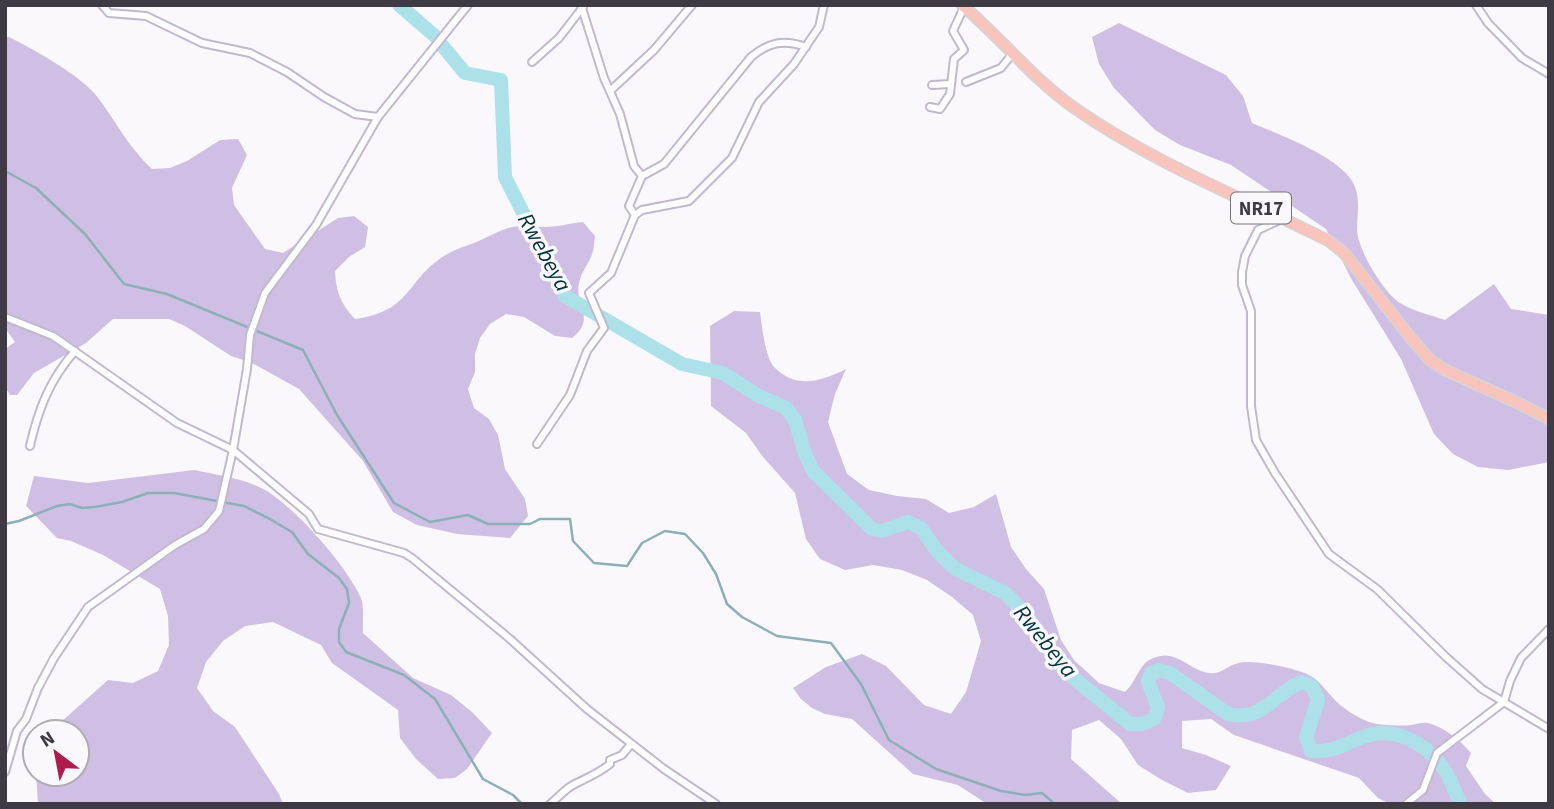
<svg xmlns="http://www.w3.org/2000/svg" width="1554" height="809" viewBox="0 0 1554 809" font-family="'Source Sans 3',sans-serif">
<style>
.forest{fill:#d0bfe4}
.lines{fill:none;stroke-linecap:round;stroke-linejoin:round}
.stream{stroke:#8cafb8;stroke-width:2.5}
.river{stroke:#ade1e9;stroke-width:14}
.street-casing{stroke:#c2b8cf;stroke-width:10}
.primary-casing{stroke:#d5d4d6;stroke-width:13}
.street{stroke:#fff;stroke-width:6}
.primary{stroke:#f8c4bb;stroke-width:10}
.labels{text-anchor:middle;stroke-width:7;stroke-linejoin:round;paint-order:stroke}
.shield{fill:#fbf8fd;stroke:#77737c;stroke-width:2}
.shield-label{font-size:19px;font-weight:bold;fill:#3f3a44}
.water-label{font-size:23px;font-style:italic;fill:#00343a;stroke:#fbf8fd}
</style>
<rect width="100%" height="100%" fill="#fbf8fd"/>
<g class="forest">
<path d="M1119 23 1226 75 1243 96 1252 123C1280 135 1332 154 1350 178 1362 194 1357 212 1357 230 1358 250 1383 292 1400 303 1412 311 1431 315 1445 320L1494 284 1511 309 1549 315V462L1508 470 1478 467 1453 454 1434 434 1401 359 1352 280 1326 229 1231 165 1180 145 1155 130 1114 88 1099 64 1092 37Z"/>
<path d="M9 37C33 49 84 77 99 99 116 122 130 149 152 169L170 168 187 161 220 140 238 139 247 155 232 188 234 205 265 249 283 253 338 218 354 216 368 227 365 247 349 257 335 271C336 292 341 304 355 319 412 311 405 281 444 256 453 250 463 247 474 243 485 239 495 232 508 228 521 225 532 227 545 227 558 227 570 223 583 222L595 236C594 243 594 251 591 257 587 266 581 273 579 283 574 306 597 318 572 338L555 336 524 317 506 314 490 324 480 338 475 354V372L468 389 474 408 489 419 498 435 505 469 525 499 528 516 510 538 457 534 417 525 393 512 363 461 299 389 252 363 231 356 185 326 169 319H113L86 343 34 373 17 395H10L5 387V349L15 342 5 328V38Z"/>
<path d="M734 311 760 312C762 326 765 357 774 367 796 390 822 381 846 369L835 394 828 422 847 474 869 490 897 496 926 499 949 513 974 507 996 494 1011 547 1026 569 1044 589 1061 640 1074 660 1099 683 1125 692C1139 679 1138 660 1160 656 1178 652 1192 671 1209 673 1221 675 1228 665 1239 663 1252 659 1294 668 1307 674 1319 679 1325 690 1334 699 1343 709 1357 717 1369 722 1382 726 1399 726 1412 725 1417 724 1423 722 1428 723 1444 727 1461 741 1471 753L1466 766 1485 794 1496 804H1390L1378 798 1359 778 1234 735 1211 719 1182 721V748L1206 755 1231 766 1216 790 1188 793 1162 780 1138 765 1121 739 1099 720 1072 730 1071 759 1122 804H991L984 802 958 785 913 774 852 719 825 714 812 708 801 699 793 688 826 667 862 654 886 666 924 705 951 714 966 692 981 641 973 615 952 597 927 580 902 570 873 565 845 570 820 559 806 539 795 493 763 457 746 433 711 406 710 326Z"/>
<path d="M194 470C217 475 247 479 267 491 298 511 344 563 360 596 365 605 362 622 363 633L413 678 451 695 472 712 492 733 467 769 455 778 438 779 416 759 400 738 398 710 332 663 321 645 273 622 245 626 223 641 206 662 197 688 213 711 235 727 279 794 283 804H38L36 774H77V732H54L61 722 108 680 133 683 158 671 169 645 168 616 160 589 103 555 71 541 57 538 26 506 34 476 88 483Z"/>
</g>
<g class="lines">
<g class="stream">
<polyline points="5,171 36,188 85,234 124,284 167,294 303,350 337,415 394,503 430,522 468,515 488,524 530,524 540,519 570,519 573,541 594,563 627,566 642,543 665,531 685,534 703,553 716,574 727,604 742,617 777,636 831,643 861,684 889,740 936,769 1001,791 1025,795 1042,793 1055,804"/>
<polyline points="5,524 19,521 57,506 70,504 82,508 95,507 122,502 148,493 174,493 244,506 268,518 292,532 308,554 339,578 347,589 349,603 339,629 339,642 346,652 404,675 435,699 483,779 513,795 522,804"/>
</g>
<g class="river">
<polyline points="399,5 435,36"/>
<path d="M441 44 465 73 501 80 505 177 565 296 682 364 723 373 757 395 786 408 795 420 804 451 813 471 872 529 882 531 908 522 921 528 937 551 954 568 1005 593 1024 612 1064 670 1130 724H1143L1154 719 1158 707 1148 682 1151 673 1159 670 1170 673 1228 714C1264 722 1271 695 1301 682L1312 686 1318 700 1306 737 1311 751C1333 753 1344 744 1363 737 1394 725 1426 743 1444 769 1451 779 1455 793 1461 804"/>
</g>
<defs>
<g id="street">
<polyline points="102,5 109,13 146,16 202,43 250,53 287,72 324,97 355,114 378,117"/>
<polyline points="581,5 604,78 620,114 634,166 642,176 629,206 635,215"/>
<polyline points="1476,5 1488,23 1522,58 1549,74"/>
<polyline points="532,62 559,38 583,7"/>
<polyline points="966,82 1001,68 1013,53"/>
<polyline points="932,85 950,84"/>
<polyline points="610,91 654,50 692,5"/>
<polyline points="930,107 940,109 950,94 954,59 964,50 953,31 964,7"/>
<path d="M642 176 664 164 751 57C769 42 784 39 806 47"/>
<polyline points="1282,219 1258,230 1245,256 1242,272 1242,285 1251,311 1251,406 1256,440 1275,473 1329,554 1377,589 1446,657 1482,689 1549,729"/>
<polyline points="5,317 53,336 177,423 233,450 309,514 318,529 404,553 412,558 510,639 587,709 664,769 716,804"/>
<polyline points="537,444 570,395 587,351 604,328 589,293 611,273 635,215 642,210 689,201 732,158 759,102 794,64 819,27 824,5"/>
<path d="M30 446C38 410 50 379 75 351"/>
<polyline points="5,772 17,731 26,719 38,688 54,658 88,607 175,545 204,529 219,511 233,450 247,369 250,335 265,293 316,225 378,117 468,5"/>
<path d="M550 804C558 798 565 789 573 785 586 778 598 774 610 764V760L622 755 631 744"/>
<polyline points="1406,804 1423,790 1437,753 1504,702 1510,681 1521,658 1549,629"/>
</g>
<path id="primary" d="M962 5C1000 37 1032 78 1073 107 1151 162 1243 198 1329 241L1345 254 1410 337 1430 360 1445 370 1518 403 1549 419"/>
</defs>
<use href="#street" class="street-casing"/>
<use href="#primary" class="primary-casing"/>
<use href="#street" class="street"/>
<use href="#primary" class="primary"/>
</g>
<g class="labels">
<rect class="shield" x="1231" y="192.5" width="60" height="31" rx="5"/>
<g class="shield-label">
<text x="1261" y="215">NR17</text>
</g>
<g class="water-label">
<text transform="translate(545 252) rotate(61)" y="8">Rwebeya</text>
<text transform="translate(1046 641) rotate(51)" y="8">Rwebeya</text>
</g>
</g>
<rect width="1554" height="809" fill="none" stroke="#3f3a44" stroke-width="14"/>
<g transform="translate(56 753) rotate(328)"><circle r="33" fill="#fbf8fd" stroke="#b0acb3" stroke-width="2"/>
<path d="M0-5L12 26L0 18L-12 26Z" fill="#ae1c4d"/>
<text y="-10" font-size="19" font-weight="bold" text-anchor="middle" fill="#3f3a44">N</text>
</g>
</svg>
